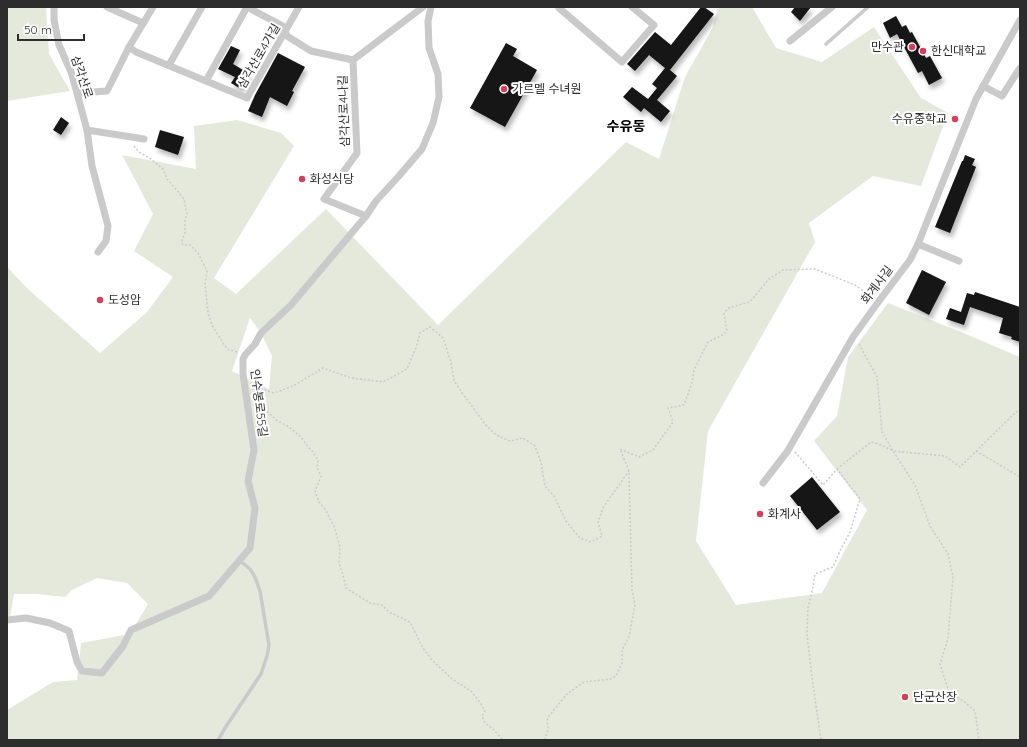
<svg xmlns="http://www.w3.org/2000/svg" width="1027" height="747" viewBox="0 0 1027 747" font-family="Quicksand,'Noto Sans KR',sans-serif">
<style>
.green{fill:#e5e9dc;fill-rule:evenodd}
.building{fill:#141414;filter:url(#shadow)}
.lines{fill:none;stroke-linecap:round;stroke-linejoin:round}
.path{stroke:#cacaca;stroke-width:1.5;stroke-dasharray:2 2;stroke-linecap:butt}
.lane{stroke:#cacaca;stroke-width:3.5}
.street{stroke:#cacaca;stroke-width:7}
.poi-dot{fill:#d43f5e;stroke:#fff;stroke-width:1.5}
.labels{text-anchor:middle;stroke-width:4;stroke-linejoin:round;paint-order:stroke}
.poi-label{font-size:12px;fill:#2d2d2d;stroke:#fff;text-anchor:start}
.street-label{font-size:12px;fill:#2d2d2d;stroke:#fff}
.quarter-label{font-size:14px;font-weight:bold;fill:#000;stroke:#fff}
</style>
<defs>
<filter id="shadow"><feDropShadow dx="2.5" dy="4.5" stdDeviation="2" flood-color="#0004"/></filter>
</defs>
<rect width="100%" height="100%" fill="#fff"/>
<g class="green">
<polygon points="7,7 46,7 49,54 70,91 7,101"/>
<path d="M718 7H752L776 48 822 62 874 27 921 98 948 113 921 186 873 176 809 223 815 242 708 431 696 541 736 605 822 593 867 510 814 441 837 416 848 357 888 303 966 334 1020 357V740H7V710L53 682 77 680 81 643 130 634 148 604 127 583 97 578 72 590 65 597 36 594H14L10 617 7 616V267L28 289 100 353 147 312 173 277 134 251 153 214 122 155 196 169 194 126 237 120 281 133 294 146 214 278 236 294 326 209 438 325 626 142 659 159 685 77 713 27ZM250 318 261 333 272 356 269 389 232 371Z"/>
</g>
<g class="building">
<polygon points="701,7 704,7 714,14 670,70 677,76 657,100 670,111 661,122 644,108 641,112 623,97 632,87 648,99 657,88 652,84 665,68 649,55 635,71 627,64 655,32 671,45"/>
<polygon points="795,7 811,7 800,21 791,12"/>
<polygon points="896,16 902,27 906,25 910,33 912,32 926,58 930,56 942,78 929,85 922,71 918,73 897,34 890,38 883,23"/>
<polygon points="506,43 517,49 513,56 537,70 505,127 470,108"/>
<polygon points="231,46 240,50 233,64 250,74 241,89 231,83 235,77 218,69"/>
<polygon points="278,53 305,67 292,91 294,92 287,106 270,97 262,117 248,111 255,95"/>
<polygon points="61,117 69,123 61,135 53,130"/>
<polygon points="160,130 184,137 178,155 155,147"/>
<polygon points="965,155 975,159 972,165 976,167 950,233 935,227 962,161 963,161"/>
<polygon points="922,270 946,282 929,315 906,303"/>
<polygon points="975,292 1020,307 1020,342 1011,339 1012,337 999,333 1003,318 970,307 964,325 946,319 950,308 961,312 967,293 974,295"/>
<polygon points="812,477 840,512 817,530 790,496"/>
</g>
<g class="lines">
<g class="path">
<polyline points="134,146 139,152 151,159 163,169 167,179 170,182 184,199 187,215 185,219 185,233 182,240 182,244 185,245 190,245 198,253 207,271 205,283 208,313 213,327 227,349 237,352"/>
<polyline points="859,344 877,377 882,432 893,451 945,456 960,467 1016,412 1020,411"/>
<polyline points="253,386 274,393 293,386 323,368 351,378 383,382 407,369 416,348 420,333 430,327 443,338 451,362 454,381 463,394 485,424 496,435 510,441 523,438 535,446 541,462 545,486 554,496 566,521 580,538 591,542 602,536 598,522 604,506 629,471"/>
<polyline points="254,390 265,400 263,403 265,409 276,420 289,427 301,437 308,447 313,452 318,460 317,467 321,476 320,479 315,491 319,502 325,509 334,526 340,547 339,563 343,575 346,588 370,603 382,605 389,612 410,622 423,648 432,660 452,679 471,691 481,704 485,711 482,716 485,723 492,728 503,740"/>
<polyline points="976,451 1020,477"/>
<polyline points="795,452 823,485 837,469 860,499 850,532 840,551 833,567 815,574 812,592 808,608 807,634 812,678 821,740"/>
<polyline points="837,469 871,442 879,444 893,451 915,485 930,526 948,554 953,577 948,638 940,664 949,692 966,703 975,711 979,740"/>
<polyline points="545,740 548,729 547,720 549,716 567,694 584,682 610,679 616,676 622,663 622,650 629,637 635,605 632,590 629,471 620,449 639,457 653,450 673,422 668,408 684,405 692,383 694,370 708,342 721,336 727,331 724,314 728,308 750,302 769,279 783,270 815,269 855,285 872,297"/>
</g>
<g class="lane">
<polyline points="826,44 868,7"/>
<polyline points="218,740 225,728 261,674 267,656 269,645 260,591 255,577 250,569 239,560"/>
</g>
<g class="street">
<polyline points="54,7 54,20 59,45 71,72 77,93 87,130 92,166 108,226 106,241 98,252"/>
<polyline points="107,7 143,23"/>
<polyline points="247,7 283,26 287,36 311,51 353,60 423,7"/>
<polyline points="560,7 559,8 622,62 654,25 632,7"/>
<polyline points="790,41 832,7"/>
<polyline points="129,47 136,52 247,98 299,7"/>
<polyline points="353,60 357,153 324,199 366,216 376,201 398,177 422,149 433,123 439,97 438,74 429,48 428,21 431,7"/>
<polyline points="169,65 202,7"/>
<polyline points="206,81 247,7"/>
<polyline points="983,86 1002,96 1020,68"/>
<polyline points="77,93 107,91 129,47 153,7"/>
<polyline points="87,130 144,139"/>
<polyline points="918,244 959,261"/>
<polyline points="763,483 787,452 853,337 879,301 910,260 918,244 976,99 1020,20"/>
<polyline points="7,620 26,618 50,623 69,631 77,662 82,671 102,673 123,646 131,630 209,596 250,548 255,508 248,481 254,450 243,374 243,359 245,355 255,344 261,333 291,305 366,216"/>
</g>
</g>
<g class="poi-dot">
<circle cx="912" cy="47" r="4"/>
<circle cx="923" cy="51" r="4"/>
<circle cx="504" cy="89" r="4"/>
<circle cx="955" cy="119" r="4"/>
<circle cx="302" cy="179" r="4"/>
<circle cx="100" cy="300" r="4"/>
<circle cx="760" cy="514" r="4"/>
<circle cx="905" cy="697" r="4"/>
</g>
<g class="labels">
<g class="poi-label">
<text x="904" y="51" text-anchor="end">만수관</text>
<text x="931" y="55">한신대학교</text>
<text x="512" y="93">가르멜 수녀원</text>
<text x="947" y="123" text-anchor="end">수유중학교</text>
<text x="310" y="183">화성식당</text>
<text x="108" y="304">도성암</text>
<text x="768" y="518">화계사</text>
<text x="913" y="701">단군산장</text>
</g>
<g class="street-label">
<text transform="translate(259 56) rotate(-60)" y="4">삼각산로4가길</text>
<text transform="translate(82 77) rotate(71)" y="4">삼각산로</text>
<text transform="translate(344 111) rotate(-92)" y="4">삼각산로4나길</text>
<text transform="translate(877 285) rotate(-53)" y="4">화계사길</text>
<text transform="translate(259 403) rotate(83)" y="4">인수봉로55길</text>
</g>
<g class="quarter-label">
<text x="626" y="131">수유동</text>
</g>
</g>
<rect width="1027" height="747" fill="none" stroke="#2d2d2d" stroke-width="16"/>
<path d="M18 34v6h66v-6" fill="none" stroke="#2d2d2d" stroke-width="2"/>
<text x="24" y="34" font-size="12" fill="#2d2d2d" stroke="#ffffff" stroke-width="3" paint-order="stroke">50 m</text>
</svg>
